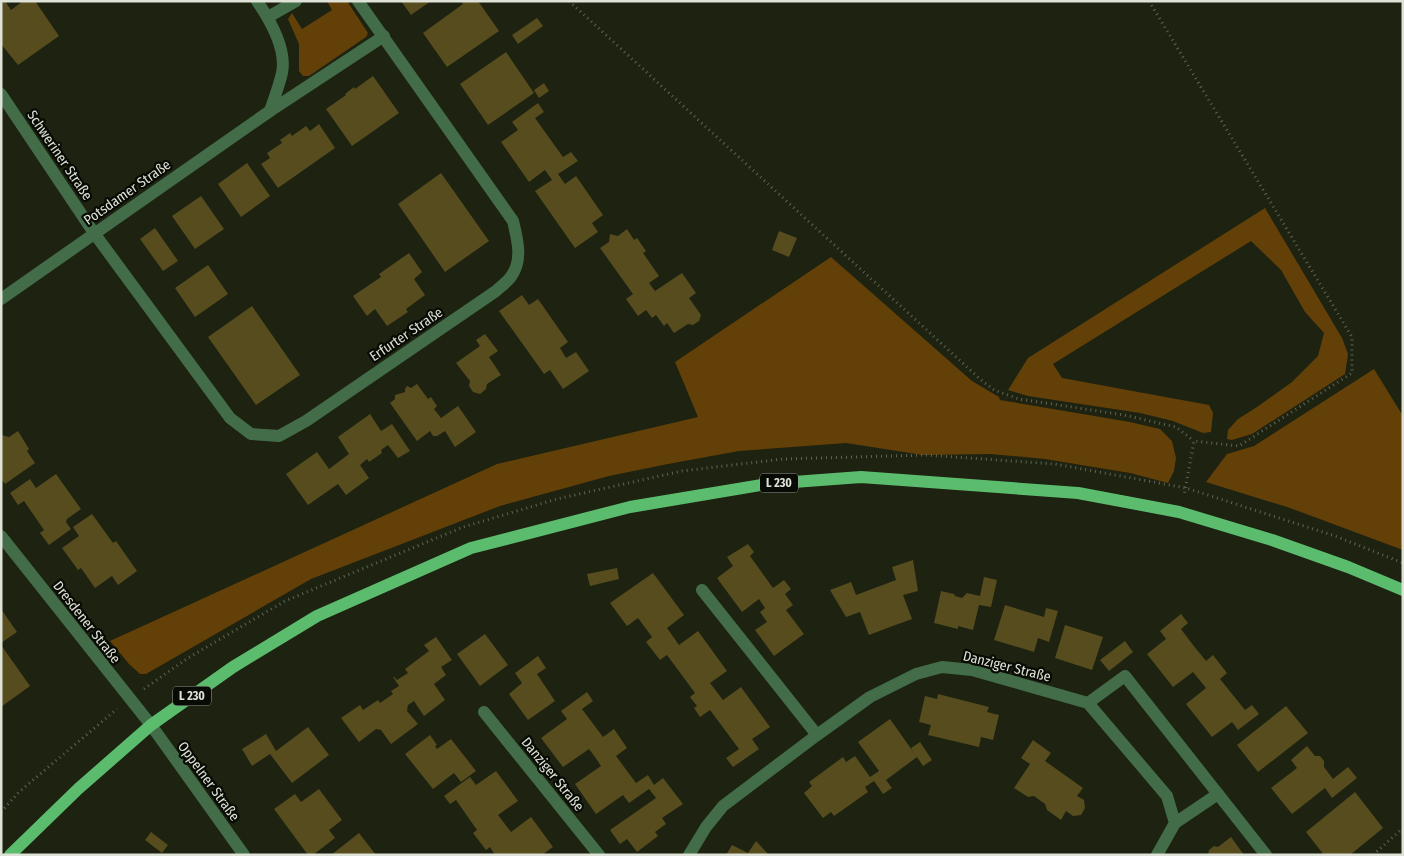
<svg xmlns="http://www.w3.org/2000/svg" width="1404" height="856" viewBox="0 0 1404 856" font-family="'Fira Sans Condensed',sans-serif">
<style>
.green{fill:#624008}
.building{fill:#564c1e}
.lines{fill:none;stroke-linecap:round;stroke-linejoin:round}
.path{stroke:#606556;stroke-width:3;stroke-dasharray:1 4;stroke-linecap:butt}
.service{stroke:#426d48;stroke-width:12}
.minor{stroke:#426d48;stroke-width:12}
.primary{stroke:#5cbc6e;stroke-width:12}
.labels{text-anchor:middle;stroke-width:4.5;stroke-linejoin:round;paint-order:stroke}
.shield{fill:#080b04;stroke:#9ea298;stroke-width:1}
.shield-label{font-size:12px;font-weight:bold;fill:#dee2d7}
.street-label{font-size:14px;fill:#dee2d7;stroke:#080b04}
</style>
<rect width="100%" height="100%" fill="#1d2211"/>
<g class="green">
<polygon points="327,1 347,1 368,33 366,37 309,76 303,76 299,71 299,44 288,19 292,13 302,29 332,10"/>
<polygon points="1265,208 1342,338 1348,354 1345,374 1252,434 1232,440 1227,439 1228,430 1238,419 1257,407 1292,382 1318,356 1324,333 1305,312 1281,270 1251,241 1053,364 1062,378 1209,405 1213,413 1211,432 1203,433 1173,421 1140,413 1028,396 1008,390 1028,358"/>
<polygon points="831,257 972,381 999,397 1000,400 1130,422 1160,429 1172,441 1176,458 1174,471 1168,483 1130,473 1045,459 990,454 923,455 846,443 739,451 668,464 609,476 500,506 311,579 146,674 140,674 129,664 110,641 497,464 698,417 675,362"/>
<polygon points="1374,369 1403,416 1403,550 1290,508 1206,482 1227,454 1254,446"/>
</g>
<g class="building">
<polygon points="5,1 11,10 23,1 35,1 59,36 18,65 1,44 1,4"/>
<polygon points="401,1 431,1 411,15"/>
<polygon points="461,1 478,1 499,31 447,67 423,33 463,4"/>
<polygon points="537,18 543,26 518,44 512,35"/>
<polygon points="506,52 534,93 488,125 460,84"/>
<polygon points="373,76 399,113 352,146 326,109 346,95 345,94 354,87 355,89"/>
<polygon points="544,83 549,91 539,98 534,90"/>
<polygon points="538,103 544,112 535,118 563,157 571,152 578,161 558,174 565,184 576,176 603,215 592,223 598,232 575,248 535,191 552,180 545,170 529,182 501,142 518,130 512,122"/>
<polygon points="319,124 335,148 278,188 261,164 270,158 267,153 282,143 280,140 290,133 292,136 306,126 310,131"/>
<polygon points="247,163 270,196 241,217 218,184"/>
<polygon points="441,173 489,241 445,272 398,204"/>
<polygon points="201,196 224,229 195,249 172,216"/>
<polygon points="155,228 178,261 163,271 140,239"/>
<polygon points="627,229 634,240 637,238 646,251 643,253 659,276 649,283 655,291 682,273 696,293 689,298 701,315 699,321 693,325 688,324 674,333 667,323 664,326 656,315 652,318 646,310 638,316 626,299 633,294 600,248 609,242 610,234 618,236"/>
<polygon points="779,231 797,238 789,257 772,250"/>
<polygon points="409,253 422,272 414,279 425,295 406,309 408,312 387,326 375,309 367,316 353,296 381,277 379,274"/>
<polygon points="208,265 228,294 195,317 175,288"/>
<polygon points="522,295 529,305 538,299 568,342 560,348 566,358 576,352 589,371 563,389 550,370 544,374 499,311"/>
<polygon points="252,306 300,375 256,405 208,337"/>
<polygon points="485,334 498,351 489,357 501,375 487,384 486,389 480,394 473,392 469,386 470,381 456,363 480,346 476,340"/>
<polygon points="417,384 428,399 431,397 437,406 434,409 441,418 458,406 476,432 455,447 445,431 437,436 433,436 430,431 417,441 390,403 395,399 395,395 405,392 405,389 407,386 411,388"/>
<polygon points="370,414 381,431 392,424 410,451 398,458 388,445 381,450 382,453 369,462 367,459 360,465 369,478 346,495 338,484 308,505 286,474 317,452 329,469 349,454 338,437"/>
<polygon points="18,431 29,449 27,451 35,463 5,484 1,479 1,435 9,437"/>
<polygon points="56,474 81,509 67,519 66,522 71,529 49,545 40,533 44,530 24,501 18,505 10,493 30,479 36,488"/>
<polygon points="92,514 113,543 116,541 137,571 118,585 112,576 95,588 81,568 78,570 62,548 79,536 73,527"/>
<polygon points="748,544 754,552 750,556 773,588 784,580 791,589 785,594 793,605 786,610 804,634 774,656 755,630 767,622 760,612 765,608 759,599 742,612 717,578 733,566 727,557"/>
<polygon points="913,560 918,591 903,595 912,619 890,627 869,635 860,612 846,617 830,590 851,582 856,595 896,580 892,567"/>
<polygon points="617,568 619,579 590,586 587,574"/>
<polygon points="653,573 684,615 667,628 679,645 698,631 727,671 710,683 723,700 741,687 770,727 752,739 759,749 733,767 726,758 739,749 710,710 700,717 694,708 697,706 690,697 695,693 667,655 660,660 646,642 652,637 638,618 627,626 610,603"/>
<polygon points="984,577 997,580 991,607 979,605 973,630 958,626 958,629 934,623 941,591 954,594 955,596 962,598 967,593 980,596"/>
<polygon points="1005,605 1044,617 1046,608 1058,611 1049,642 1038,638 1034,652 994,640"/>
<polygon points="1,609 17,632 1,643"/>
<polygon points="1181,614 1188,623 1181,629 1193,645 1206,661 1213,655 1227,673 1220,679 1245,710 1252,705 1259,714 1238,730 1232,722 1212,737 1186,704 1206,688 1193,672 1173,687 1147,654 1166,639 1160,631"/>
<polygon points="1065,625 1103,637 1092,670 1055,658"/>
<polygon points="485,634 508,665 480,686 457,654"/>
<polygon points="436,637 452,660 441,667 446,675 434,684 445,700 424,716 414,701 408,705 407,711 418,724 391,744 381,730 376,729 359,742 341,718 360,705 363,710 378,700 380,703 393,694 391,691 399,686 393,677 394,677 397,680 408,673 405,669 429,651 424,645"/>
<polygon points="1125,641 1133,652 1109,671 1100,660"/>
<polygon points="1,645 30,686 1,707"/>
<polygon points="538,656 546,668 537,674 555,701 528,720 509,694 522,683 515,673"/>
<polygon points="587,692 593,701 582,709 603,737 614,729 627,748 616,756 636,783 648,775 654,785 663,778 683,804 662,818 666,824 655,832 658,836 637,852 627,839 620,844 610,830 656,798 649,789 629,803 623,795 596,814 575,784 601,766 595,757 589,749 563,767 541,738 567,719 561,711"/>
<polygon points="938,694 989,707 987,712 999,715 993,740 981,737 979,747 928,735 931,725 919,722 925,696 937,699"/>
<polygon points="1286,706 1308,733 1258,772 1237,745"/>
<polygon points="890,719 914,753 911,748 920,742 932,760 923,766 917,757 886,780 892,788 883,794 874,781 865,787 868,792 834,816 831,812 823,818 804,793 812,786 809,782 843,757 846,762 855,756 870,777 879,771 858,742"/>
<polygon points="308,727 329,755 292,783 270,754 252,766 242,749 266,734 276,751"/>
<polygon points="430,735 437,745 435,746 437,749 451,739 476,771 461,782 454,773 433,789 405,754"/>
<polygon points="1033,740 1051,753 1045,761 1083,788 1077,796 1084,800 1085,808 1081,815 1073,816 1066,811 1061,820 1047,810 1045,804 1034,796 1028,797 1014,788 1030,764 1021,758"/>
<polygon points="1307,746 1315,756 1320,756 1324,761 1324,767 1333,779 1348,767 1357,778 1332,798 1325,788 1292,814 1271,788 1297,768 1291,760"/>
<polygon points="496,771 518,801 498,815 511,832 531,817 553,847 542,855 495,855 490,847 486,850 473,833 477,830 456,800 450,804 444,796 470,777 476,785"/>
<polygon points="319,789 342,820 329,830 335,838 313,855 308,855 274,809 295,794 301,802"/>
<polygon points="1355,792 1383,828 1350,855 1324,855 1306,832"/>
<polygon points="151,832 168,845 162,853 145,840"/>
<polygon points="359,833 376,855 331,855"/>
<polygon points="1231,837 1244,855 1208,855 1209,850 1214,846 1218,847"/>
<polygon points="756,841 769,855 726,855 732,845 748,853"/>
</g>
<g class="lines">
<g class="path">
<polyline points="569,1 980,379 994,390 1019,399 1124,415 1176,427 1194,441"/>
<polyline points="1149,1 1352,337 1352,373 1239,446 1194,441 1184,496"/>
<polyline points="144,689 188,658 285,601 463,527 557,499 682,471 783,459 926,455 1055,464 1186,488 1335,536 1403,563"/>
<polyline points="1,812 19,792 117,709"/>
<polyline points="1373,855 1403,828"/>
</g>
<polyline class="service" points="270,111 384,36"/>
<g class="minor">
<polyline points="268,17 296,1"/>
<path d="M1 94 94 233 230 418 251 434 279 436 306 421 496 291C501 286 509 281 512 275 523 259 517 238 513 221L358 1"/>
<path d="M1 299 270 111C274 99 279 86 282 73 287 49 270 20 257 1"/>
<polyline points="1,536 151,725 244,855"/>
<polyline points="702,590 817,735"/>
<polyline points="1088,703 1125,676 1218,794 1175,823"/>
<polyline points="484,712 599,855"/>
<polyline points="1218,794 1266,855"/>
<polyline points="689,855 706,827 723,806 817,735 870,697 916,674 942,667 972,670 1088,703 1167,796 1175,823 1157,855"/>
</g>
<polyline class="primary" points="10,855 78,789 151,725 233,667 317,616 471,548 630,507 767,484 861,477 1078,493 1179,512 1272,540 1348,567 1403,590"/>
</g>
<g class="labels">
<g class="shield">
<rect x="760" y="473.5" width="38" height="19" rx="4"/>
<rect x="173" y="686.5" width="38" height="19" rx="4"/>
</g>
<g class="shield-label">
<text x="779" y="487">L 230</text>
<text x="192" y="700">L 230</text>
</g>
<g class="street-label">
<text transform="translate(60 155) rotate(56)" y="5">Schweriner Straße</text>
<text transform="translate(127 192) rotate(-35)" y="5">Potsdamer Straße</text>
<text transform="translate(406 334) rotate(-34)" y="5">Erfurter Straße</text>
<text transform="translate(87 622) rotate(52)" y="5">Dresdener Straße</text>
<text transform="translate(1007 666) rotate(14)" y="5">Danziger Straße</text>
<text transform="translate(553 774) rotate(51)" y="5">Danziger Straße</text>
<text transform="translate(209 781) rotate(54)" y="5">Oppelner Straße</text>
</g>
</g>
<rect width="1404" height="856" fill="none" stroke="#dee2d7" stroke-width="5"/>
</svg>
